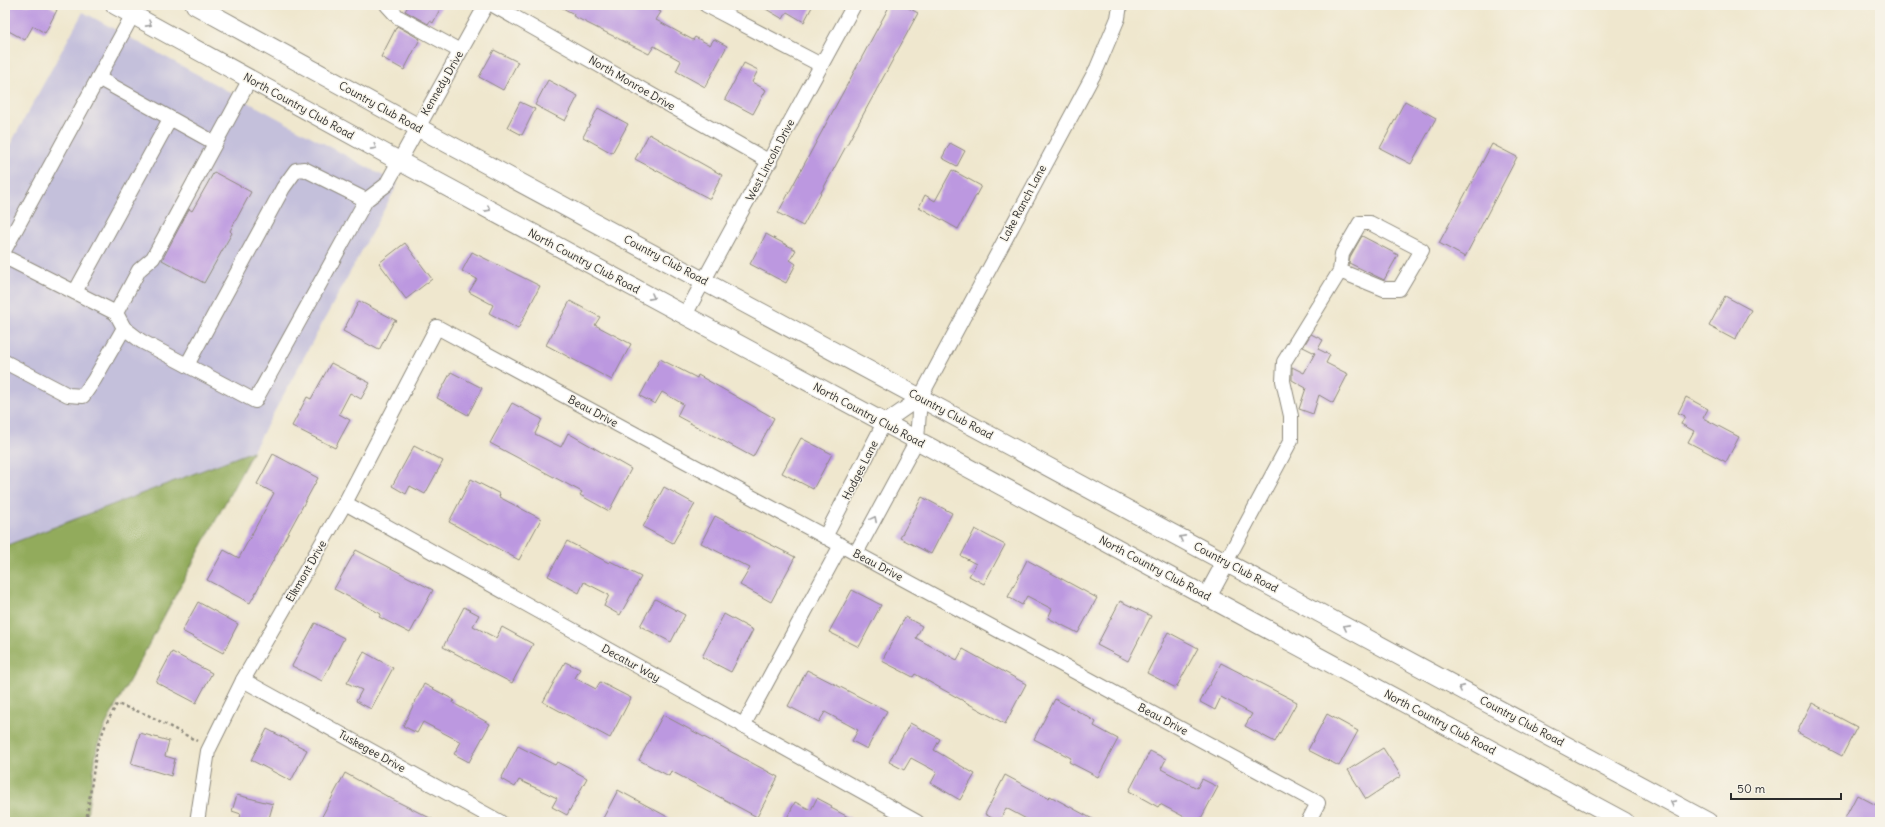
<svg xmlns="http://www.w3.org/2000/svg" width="1885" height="827" viewBox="0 0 1885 827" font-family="Delius,sans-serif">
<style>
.industrial{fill:#c4c0db}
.forest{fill:#92ab5c;stroke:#5e6b44}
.building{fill:#bc98e0}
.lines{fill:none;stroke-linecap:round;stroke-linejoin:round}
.minor-casing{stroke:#8d897c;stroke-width:16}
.major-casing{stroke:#8d897c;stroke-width:20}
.path{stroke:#8d897c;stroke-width:2.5;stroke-dasharray:3 3;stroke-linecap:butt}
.minor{stroke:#fff;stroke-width:14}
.major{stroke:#fff;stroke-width:18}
.oneway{stroke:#a0a0a0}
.labels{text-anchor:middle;stroke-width:3;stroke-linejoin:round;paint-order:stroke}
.street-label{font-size:11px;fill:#2b2b2b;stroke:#f7f3e8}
</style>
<rect width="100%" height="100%" fill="#f7f3e8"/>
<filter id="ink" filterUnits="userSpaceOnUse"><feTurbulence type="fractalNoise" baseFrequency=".025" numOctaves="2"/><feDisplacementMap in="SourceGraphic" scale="8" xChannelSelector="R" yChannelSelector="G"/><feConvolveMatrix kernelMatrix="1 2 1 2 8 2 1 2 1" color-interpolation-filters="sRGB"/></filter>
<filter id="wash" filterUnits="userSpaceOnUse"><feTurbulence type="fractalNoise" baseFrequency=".012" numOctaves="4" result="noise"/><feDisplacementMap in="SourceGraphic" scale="16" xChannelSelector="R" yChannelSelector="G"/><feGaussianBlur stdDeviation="0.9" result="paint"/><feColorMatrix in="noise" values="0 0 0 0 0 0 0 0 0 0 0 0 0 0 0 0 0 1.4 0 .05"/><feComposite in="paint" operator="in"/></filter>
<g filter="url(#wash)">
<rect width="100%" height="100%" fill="#efe7ce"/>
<polygon class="industrial" points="83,12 398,184 253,451 5,546 5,154"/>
<polygon class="forest" points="253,451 106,724 97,747 86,822 5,822 5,546"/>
<g id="blocks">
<g class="building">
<polygon points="5,5 48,5 57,10 45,33 33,26 25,40 5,29"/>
<polygon points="409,5 442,5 433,23 430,21 428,24 405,11"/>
<polygon points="557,5 648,5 661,12 656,20 693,40 695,37 710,45 714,39 727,46 705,87 676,71 681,61 654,46 649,54 573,16 574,14"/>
<polygon points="759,5 813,5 804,22 787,12 783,19"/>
<polygon points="890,5 903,5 918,13 803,226 778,213"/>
<polygon points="397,26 420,39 404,70 381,57"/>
<polygon points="494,50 518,62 503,90 479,77"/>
<polygon points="744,63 758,70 752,82 766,90 753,114 725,99"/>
<polygon points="548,80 578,96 565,121 535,105"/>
<polygon points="1405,101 1436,118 1411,164 1380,148"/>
<polygon points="520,102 535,109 522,135 507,127"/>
<polygon points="598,108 628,124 612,153 583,137"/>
<polygon points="649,134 722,175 710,199 635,159"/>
<polygon points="950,143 965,151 957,166 942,158"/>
<polygon points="1492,144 1517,157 1465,257 1439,243"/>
<polygon points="952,170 981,186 958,229 919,207 925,195 935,201"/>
<polygon points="214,172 251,192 230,231 232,233 204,283 162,260 189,209 192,211"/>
<polygon points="766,234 796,250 790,260 796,264 786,283 750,264"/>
<polygon points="1362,236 1398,255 1384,280 1349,263 1350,257"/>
<polygon points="405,243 432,279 406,299 379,263"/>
<polygon points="472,252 540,286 518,329 489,313 493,305 469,292 477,279 462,271"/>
<polygon points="1725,296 1751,310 1735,340 1709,326"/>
<polygon points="359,301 397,321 394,321 379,350 343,331"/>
<polygon points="570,301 600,317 595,325 631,344 612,380 546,345"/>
<polygon points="1311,334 1323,340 1318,349 1330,355 1326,363 1348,374 1333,403 1319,395 1313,414 1299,409 1306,388 1292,380 1292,367 1304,373 1315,353 1303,347"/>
<polygon points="660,359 697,378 698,375 774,418 753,457 677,416 683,404 662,392 655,404 640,396"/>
<polygon points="331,363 370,383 361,399 350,393 339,414 350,420 335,448 292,426 307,397 311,399"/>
<polygon points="451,372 482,388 468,415 437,398"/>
<polygon points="1686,397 1708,409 1703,418 1739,437 1726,462 1688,442 1694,431 1681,424 1685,416 1678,413"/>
<polygon points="512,403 542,419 535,434 561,447 568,433 631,469 609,511 580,495 582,492 490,443"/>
<polygon points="801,438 832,454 813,489 782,473"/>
<polygon points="414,446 443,461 425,494 410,486 406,494 392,486"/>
<polygon points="273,454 318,478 250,603 207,580 224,550 239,558 274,493 257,484"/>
<polygon points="471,479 500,494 499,497 541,519 519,560 449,522"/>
<polygon points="664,487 695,504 673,543 643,527"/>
<polygon points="922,497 952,513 931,554 900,538"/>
<polygon points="715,516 795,557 771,602 740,585 750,568 701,543"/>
<polygon points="975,529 1005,545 984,584 969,576 976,564 961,556"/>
<polygon points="567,541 609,563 610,561 641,577 620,615 604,606 609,595 584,582 579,593 548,576"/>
<polygon points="356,550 433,590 410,633 379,617 381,614 334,589"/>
<polygon points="1027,560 1097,598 1078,633 1048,618 1052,609 1027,596 1022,605 1008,597"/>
<polygon points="852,590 881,605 859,647 829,632"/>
<polygon points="655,599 685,615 671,642 640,626"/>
<polygon points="1120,601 1151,616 1128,661 1097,645"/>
<polygon points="198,602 238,624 223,653 182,631"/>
<polygon points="464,607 479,615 473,626 496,638 502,627 533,644 512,683 443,647"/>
<polygon points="724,614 753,630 731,672 702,657"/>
<polygon points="905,617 922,626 916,638 957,660 963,649 1026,684 1005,724 915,674 913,677 882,661"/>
<polygon points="315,623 344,638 322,681 292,666"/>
<polygon points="1168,632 1198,648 1176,688 1147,673"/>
<polygon points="172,652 212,673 196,703 156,682"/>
<polygon points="364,652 393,668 371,709 356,701 362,690 347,683"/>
<polygon points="565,662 580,669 575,678 596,689 600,682 631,698 610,738 543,702"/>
<polygon points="1221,663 1297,702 1275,742 1245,726 1252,714 1221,697 1215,710 1200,702"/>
<polygon points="807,670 887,711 867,749 852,741 858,730 825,712 819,722 788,706"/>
<polygon points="424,684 454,700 453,703 490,724 469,762 454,754 461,742 436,729 423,722 417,733 403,726"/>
<polygon points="1055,699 1085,715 1096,722 1094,726 1118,739 1098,777 1069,762 1071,758 1034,739"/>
<polygon points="1812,703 1857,727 1842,756 1797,732"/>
<polygon points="1327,714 1358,731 1339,766 1308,750"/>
<polygon points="663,715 778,777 757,817 671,771 669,776 639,760"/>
<polygon points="910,723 940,739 934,750 975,774 960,800 931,783 937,772 911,758 904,770 889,762"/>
<polygon points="267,729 307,750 291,781 251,760"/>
<polygon points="140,733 169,741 165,756 175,759 171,776 131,764"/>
<polygon points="518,746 555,765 557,762 587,778 567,815 552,807 557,798 519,780 515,787 501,779"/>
<polygon points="1383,748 1401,776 1366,799 1348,770"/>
<polygon points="1150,751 1166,759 1161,769 1197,788 1202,779 1218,787 1199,822 1194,822 1160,804 1158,807 1129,791"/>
<polygon points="345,773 392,799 438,822 319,822"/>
<polygon points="1005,775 1048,798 1050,796 1098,822 1032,822 1006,808 999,822 985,814"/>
<polygon points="618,790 677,822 601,822"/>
<polygon points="237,795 273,804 268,822 239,822 241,814 232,811"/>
<polygon points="1857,795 1880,807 1880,822 1843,822"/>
<polygon points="817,798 832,806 831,808 858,822 785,822 795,802 811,810"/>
</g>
</g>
</g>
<g filter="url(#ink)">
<use href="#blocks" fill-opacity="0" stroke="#8d897c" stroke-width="1"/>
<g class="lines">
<defs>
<g id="minor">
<polyline points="387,5 398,17 460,51"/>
<polyline points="493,5 770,162"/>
<polyline points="706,5 821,65"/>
<polyline points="98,78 215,143"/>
<polyline points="5,249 138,5"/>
<polyline points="5,257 116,313 139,270 153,258 250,79"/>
<polyline points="75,292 170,119"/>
<polyline points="116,313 124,328 141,341 255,401 366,200 386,185 486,5"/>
<polyline points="685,315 854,5"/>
<polyline points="5,362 68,395 83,396 94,380 124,328"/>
<polyline points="187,365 283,188 296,170 304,169 366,200"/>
<polyline points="920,398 1097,68 1118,18 1120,5"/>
<polyline points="345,503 917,822"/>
<polyline points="825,537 884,423 920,398 917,440 856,553"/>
<polyline points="1226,562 1291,440 1291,416 1283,381 1284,362 1340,271 1342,254 1360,223 1370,223 1422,250 1399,289 1384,289 1340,271"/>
<polyline points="243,680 500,822"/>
<polyline points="743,726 841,545"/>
<polyline points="197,822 208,751 243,680 345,503 437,327 1318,803 1308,822"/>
</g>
<g id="major">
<polyline points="115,5 399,161 1625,822"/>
<polyline points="195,5 417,127 1708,822"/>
<polyline points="1207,597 1226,562"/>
</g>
</defs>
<use href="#minor" class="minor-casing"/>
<use href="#major" class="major-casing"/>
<polyline class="path" points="86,822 97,747 106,724 117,704 148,715 197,741"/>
<use href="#minor" class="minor"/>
<use href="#major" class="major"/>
</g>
<defs><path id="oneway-chevron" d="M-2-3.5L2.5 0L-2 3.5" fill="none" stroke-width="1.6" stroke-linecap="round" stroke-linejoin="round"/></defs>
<g class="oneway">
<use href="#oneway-chevron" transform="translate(149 24) rotate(29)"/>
<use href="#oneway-chevron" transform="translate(374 147) rotate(29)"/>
<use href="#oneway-chevron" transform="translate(488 209) rotate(28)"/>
<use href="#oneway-chevron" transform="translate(652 297) rotate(28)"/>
<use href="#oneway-chevron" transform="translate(874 519) rotate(-62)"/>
<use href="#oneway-chevron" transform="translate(1182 538) rotate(-152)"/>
<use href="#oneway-chevron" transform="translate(1346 627) rotate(-152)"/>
<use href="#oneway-chevron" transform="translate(1461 688) rotate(-152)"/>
<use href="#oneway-chevron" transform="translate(1673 803) rotate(-152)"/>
</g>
</g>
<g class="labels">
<g class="street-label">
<text transform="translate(442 83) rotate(-60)" y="4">Kennedy Drive</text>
<text transform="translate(632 83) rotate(30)" y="4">North Monroe Drive</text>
<text transform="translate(299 106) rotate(29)" y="4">North Country Club Road</text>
<text transform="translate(381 107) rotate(29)" y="4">Country Club Road</text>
<text transform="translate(770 160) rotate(-62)" y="4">West Lincoln Drive</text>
<text transform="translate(1023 203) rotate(-62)" y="4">Lake Ranch Lane</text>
<text transform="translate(666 260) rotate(28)" y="4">Country Club Road</text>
<text transform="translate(584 261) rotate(28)" y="4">North Country Club Road</text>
<text transform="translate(593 411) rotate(28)" y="4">Beau Drive</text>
<text transform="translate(951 414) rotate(28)" y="4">Country Club Road</text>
<text transform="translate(869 415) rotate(28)" y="4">North Country Club Road</text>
<text transform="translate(860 470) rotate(-63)" y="4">Hodges Lane</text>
<text transform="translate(878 565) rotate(28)" y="4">Beau Drive</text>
<text transform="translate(1236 567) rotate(28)" y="4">Country Club Road</text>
<text transform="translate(1155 568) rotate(28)" y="4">North Country Club Road</text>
<text transform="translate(306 571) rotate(-60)" y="4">Elkmont Drive</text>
<text transform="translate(631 663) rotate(29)" y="4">Decatur Way</text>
<text transform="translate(1163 719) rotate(28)" y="4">Beau Drive</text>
<text transform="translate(1522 721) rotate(28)" y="4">Country Club Road</text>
<text transform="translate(1440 722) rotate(28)" y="4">North Country Club Road</text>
<text transform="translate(372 751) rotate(29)" y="4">Tuskegee Drive</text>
</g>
</g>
<rect width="1885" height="827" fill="none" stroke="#f7f3e8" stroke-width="20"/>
<path d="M1731 793v6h110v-6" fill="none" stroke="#2b2b2b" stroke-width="2"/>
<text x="1737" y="793" font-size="12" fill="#2b2b2b" stroke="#f7f3e8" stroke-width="3" paint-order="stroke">50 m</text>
</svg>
